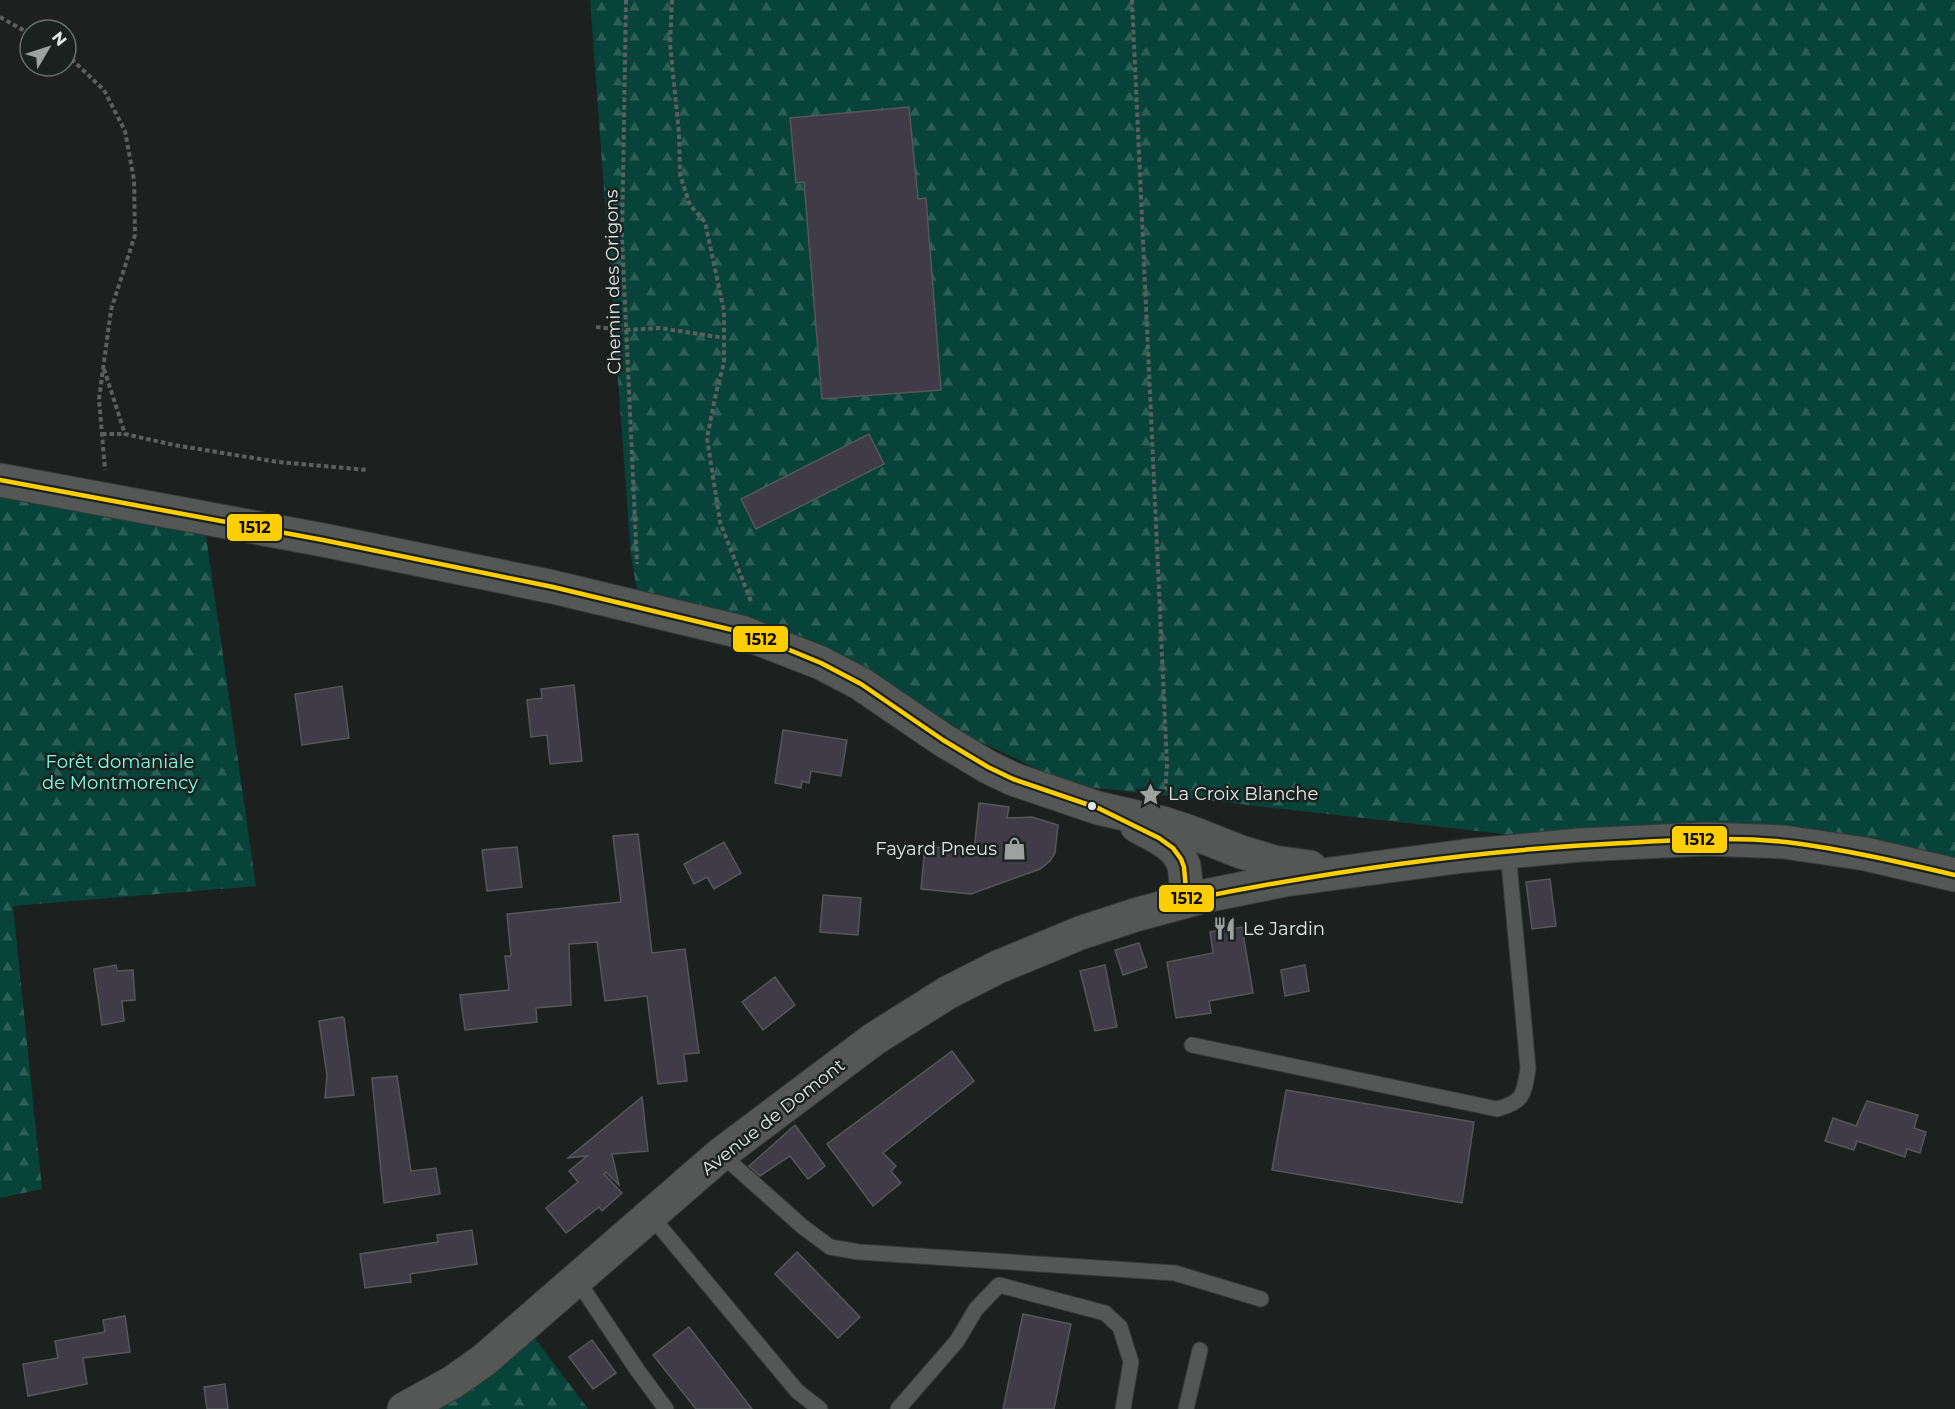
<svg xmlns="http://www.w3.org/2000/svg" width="1955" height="1409" viewBox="0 0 1955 1409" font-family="Montserrat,sans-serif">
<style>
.forest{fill:url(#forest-firs)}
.building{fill:#3f3c48;stroke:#555758;stroke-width:1.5}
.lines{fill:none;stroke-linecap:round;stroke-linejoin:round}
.lane-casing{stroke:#363a39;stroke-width:17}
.secondary-casing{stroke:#363a39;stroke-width:35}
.path{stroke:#5d5f5f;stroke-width:4;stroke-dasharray:4.5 3;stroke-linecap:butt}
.lane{stroke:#545756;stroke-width:15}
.secondary{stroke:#545756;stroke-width:33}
.bus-1-casing{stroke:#1a2220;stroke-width:9}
.bus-1{stroke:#ffce00;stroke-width:4.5}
.bus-dot{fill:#e2e7e6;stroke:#1a2220;stroke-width:2}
.labels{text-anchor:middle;stroke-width:5;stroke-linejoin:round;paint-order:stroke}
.street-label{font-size:18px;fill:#e2e7e6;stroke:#1a2220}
.park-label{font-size:18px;fill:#83fbe0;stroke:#1a2220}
.poi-label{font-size:18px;fill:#e2e7e6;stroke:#1a2220;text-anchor:start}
.line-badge{stroke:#1a2220;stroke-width:2}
.pale-badge-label{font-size:16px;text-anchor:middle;font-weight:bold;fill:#111}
</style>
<defs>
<pattern id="forest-firs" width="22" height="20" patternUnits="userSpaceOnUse" patternTransform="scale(1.5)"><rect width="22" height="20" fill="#074338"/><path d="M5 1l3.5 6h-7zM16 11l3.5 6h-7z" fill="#2b5e55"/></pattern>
</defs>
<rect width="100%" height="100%" fill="#1c201f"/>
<g class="forest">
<polygon points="590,0 1955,0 1955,875 1784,842 1593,844 1071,785 775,644 640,607 631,556"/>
<polygon points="0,486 205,529 256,886 13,906 42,1189 0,1198"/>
<polygon points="525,1325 588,1409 403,1409"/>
</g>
<g class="building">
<polygon points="909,107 918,199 926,198 941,390 822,399 804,182 796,183 790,118"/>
<polygon points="869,434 884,464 756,529 741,499"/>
<polygon points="574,685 582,761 550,764 547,735 531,737 527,700 542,698 541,689"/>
<polygon points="342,686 349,738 302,745 295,694"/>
<polygon points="783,730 847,740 841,776 811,771 809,783 802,781 801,788 775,783"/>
<polygon points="979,803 1009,807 1007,818 1032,817 1058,825 1055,853 1050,861 1040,869 971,894 921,889 925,846 974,851"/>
<polygon points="638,834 652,953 685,949 699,1053 684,1054 687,1081 658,1084 647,996 605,1001 597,942 569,944 571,1005 536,1008 537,1022 465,1030 460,995 509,990 505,956 511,956 507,914 621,902 613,836"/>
<polygon points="724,842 741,873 714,889 707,877 694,884 684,864"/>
<polygon points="517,847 522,887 487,891 482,850"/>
<polygon points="1550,879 1556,926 1532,929 1526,882"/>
<polygon points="823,895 861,898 858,935 820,932"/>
<polygon points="1242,927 1253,993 1209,1001 1211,1013 1176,1018 1167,962 1213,953 1210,932"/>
<polygon points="1139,943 1147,967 1123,975 1115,950"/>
<polygon points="116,965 117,971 133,970 135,1000 122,1001 124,1021 102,1025 94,969"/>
<polygon points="1105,965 1117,1027 1095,1031 1080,971"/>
<polygon points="1305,965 1309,991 1285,996 1281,970"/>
<polygon points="775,977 795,1005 763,1030 742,1002"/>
<polygon points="342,1017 344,1018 354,1095 325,1098 327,1075 319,1021"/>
<polygon points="952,1051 974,1081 883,1153 896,1166 891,1171 901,1183 873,1206 827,1144"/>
<polygon points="397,1076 411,1171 436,1168 440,1194 384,1203 372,1078"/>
<polygon points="1286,1090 1474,1122 1462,1203 1272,1170"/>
<polygon points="642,1097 648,1151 612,1154 619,1185 606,1172 604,1174 622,1193 602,1211 599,1207 566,1233 546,1208 578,1182 569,1171 587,1156 568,1158"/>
<polygon points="1867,1101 1918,1115 1914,1128 1926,1132 1920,1153 1907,1149 1905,1157 1857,1141 1854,1150 1825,1141 1833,1118 1856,1126"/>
<polygon points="795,1125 825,1166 808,1179 790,1156 760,1176 749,1166"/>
<polygon points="472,1230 477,1264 410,1274 411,1282 365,1288 360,1254 438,1242 437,1235"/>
<polygon points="797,1252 860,1317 838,1338 775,1274"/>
<polygon points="1023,1314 1071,1324 1054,1409 1003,1409"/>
<polygon points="125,1316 130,1352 83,1358 87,1384 28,1396 23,1364 58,1358 55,1341 105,1332 103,1320"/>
<polygon points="689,1327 752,1409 696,1409 653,1355"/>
<polygon points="592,1340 616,1373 593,1389 569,1357"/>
<polygon points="225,1384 228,1409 207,1409 204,1387"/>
</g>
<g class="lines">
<defs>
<g id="lane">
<path d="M1192 1045 1497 1109C1524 1102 1524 1094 1528 1068L1508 852"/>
<polyline points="721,1154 803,1227 830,1247 859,1252 1175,1273 1261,1299"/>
<polyline points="651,1216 797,1391 820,1409"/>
<polyline points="577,1280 638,1371 666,1409"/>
<polyline points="898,1409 957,1341 976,1309 999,1285 1105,1313 1120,1327 1131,1362 1123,1409"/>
<polyline points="1186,1409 1200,1350"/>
</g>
<g id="secondary">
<polyline points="0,480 323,540 553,587 741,632 821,663 861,684 943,740 988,767 1013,779 1098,808 1163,823 1193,833 1241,852 1274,862 1310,867"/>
<path d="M1137 826C1155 836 1178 845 1184 866 1186 877 1186 890 1187 900"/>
<polyline points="404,1409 453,1382 484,1360 721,1154 874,1039 947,993 998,967 1080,933 1135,915 1205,896 1285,880 1464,856 1580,845 1706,839 1784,842 1865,854 1955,875"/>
</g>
</defs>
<use href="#lane" class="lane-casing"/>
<use href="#secondary" class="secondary-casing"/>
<g class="path">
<polyline points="626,0 622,239 637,564"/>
<polyline points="672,0 670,44 679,133 680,175 690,205 705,222 724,311 724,363 716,393 707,438 720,522 752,604"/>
<polyline points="1132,0 1167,765 1165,793"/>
<polyline points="0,17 30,34"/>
<polyline points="66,54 104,90 125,131 134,180 135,235 111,310 99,399 105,470"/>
<polyline points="596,327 626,330 660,328 724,338"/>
<polyline points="104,369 125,434 174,445 278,462 368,470"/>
<polyline points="102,434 125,434"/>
</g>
<use href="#lane" class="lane"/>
<use href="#secondary" class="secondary"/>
<defs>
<path id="bus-1" d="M0 480 323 540 553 587 741 632 775 644 821 663 861 684 943 740 988 767 1013 779 1098 808 1159 838 1173 848 1181 859 1184 867 1187 900C1330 871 1477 850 1623 843 1677 840 1732 836 1786 842 1843 849 1899 862 1955 875"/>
</defs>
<use href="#bus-1" class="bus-1-casing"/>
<use href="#bus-1" class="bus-1"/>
</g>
<defs>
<symbol id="sight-bare" viewBox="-9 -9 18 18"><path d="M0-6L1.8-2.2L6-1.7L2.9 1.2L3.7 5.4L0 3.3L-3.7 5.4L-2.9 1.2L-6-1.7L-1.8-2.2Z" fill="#9da1a0" stroke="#1a2220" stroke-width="2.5" paint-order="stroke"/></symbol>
<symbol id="shop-bare" viewBox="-9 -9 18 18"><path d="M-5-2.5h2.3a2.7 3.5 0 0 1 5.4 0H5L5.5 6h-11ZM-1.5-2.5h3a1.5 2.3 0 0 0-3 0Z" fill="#9da1a0" stroke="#1a2220" stroke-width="2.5" paint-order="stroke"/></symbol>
<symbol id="restaurant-bare" viewBox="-9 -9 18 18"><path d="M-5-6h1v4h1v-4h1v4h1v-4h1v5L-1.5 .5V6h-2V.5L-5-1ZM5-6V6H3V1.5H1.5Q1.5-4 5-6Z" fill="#9da1a0" stroke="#1a2220" stroke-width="2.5" paint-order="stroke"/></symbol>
</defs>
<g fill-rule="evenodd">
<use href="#sight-bare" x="1134" y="778" width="33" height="33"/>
<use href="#shop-bare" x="998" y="832" width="33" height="33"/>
<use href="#restaurant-bare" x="1208" y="912" width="33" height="33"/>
</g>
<circle class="bus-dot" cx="1092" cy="806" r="5"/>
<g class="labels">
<g class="street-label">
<text transform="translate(613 282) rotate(-91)" y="6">Chemin des Origons</text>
<text transform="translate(773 1117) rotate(-38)" y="6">Avenue de Domont</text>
</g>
<g class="park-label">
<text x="120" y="768">Forêt domaniale<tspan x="120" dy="21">de Montmorency</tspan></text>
</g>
<g class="poi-label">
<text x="1168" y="800">La Croix Blanche</text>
<text x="997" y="855" text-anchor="end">Fayard Pneus</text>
<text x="1243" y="935">Le Jardin</text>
</g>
</g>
<g class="line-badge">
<rect x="226" y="513" width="57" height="29" rx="6" fill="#ffce00"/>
<rect x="732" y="625" width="57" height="28" rx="6" fill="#ffce00"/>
<rect x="1671" y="825" width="57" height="29" rx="6" fill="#ffce00"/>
<rect x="1158" y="884" width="57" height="29" rx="6" fill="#ffce00"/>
</g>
<g class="pale-badge-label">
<text x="255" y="533">1512</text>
<text x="761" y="645">1512</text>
<text x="1699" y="845">1512</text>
<text x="1187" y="904">1512</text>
</g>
<g transform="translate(48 48) rotate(51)"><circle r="28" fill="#1a2220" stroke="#6a716f" stroke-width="1.5"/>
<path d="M0-4.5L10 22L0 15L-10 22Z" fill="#9da1a0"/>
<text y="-9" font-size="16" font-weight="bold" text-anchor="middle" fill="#e2e7e6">N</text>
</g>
</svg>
